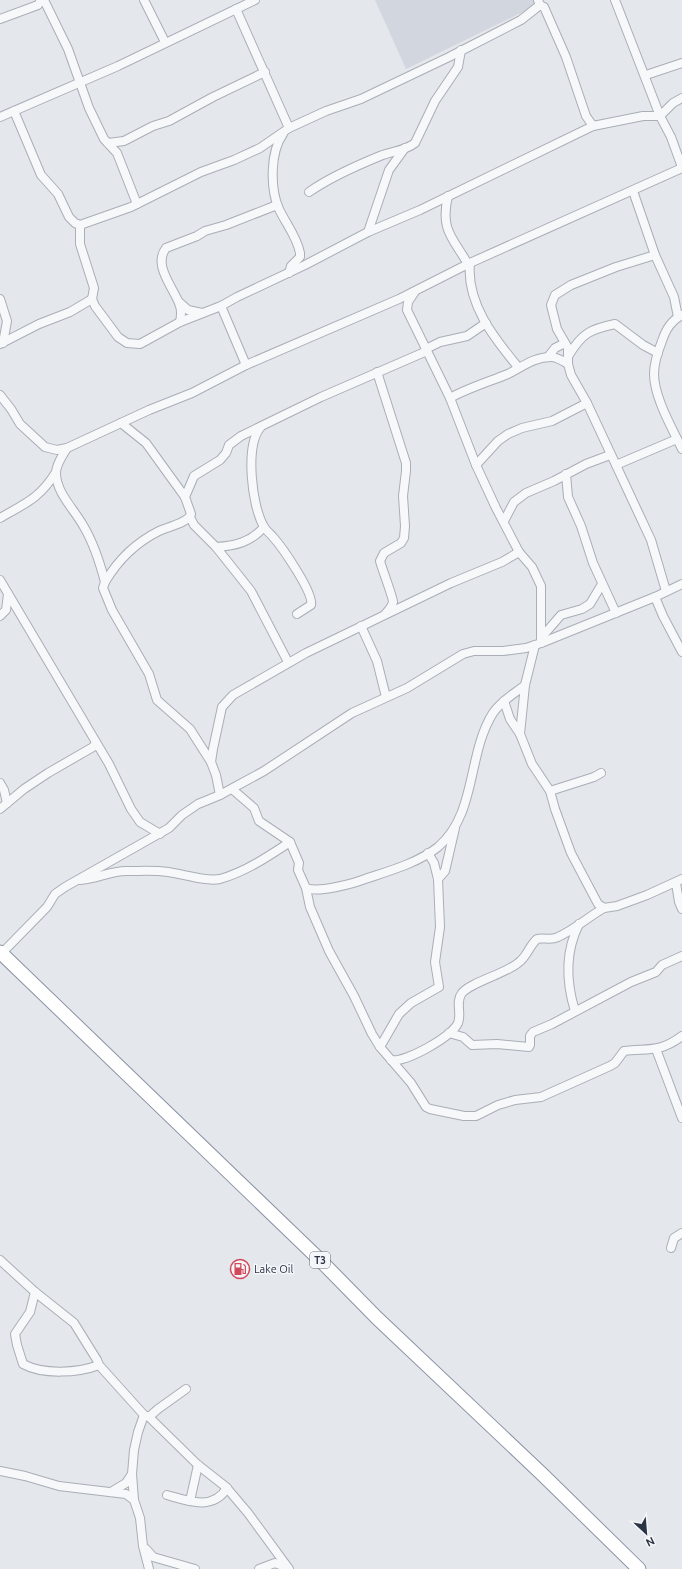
<svg xmlns="http://www.w3.org/2000/svg" width="682" height="1569" viewBox="0 0 682 1569" font-family="Ubuntu,sans-serif">
<style>
.built{fill:#d2d6de}
.lines{fill:none;stroke-linecap:round;stroke-linejoin:round}
.minor-casing{stroke:#a9aeb7;stroke-width:10}
.trunk-casing{stroke:#8b94a3;stroke-width:15}
.minor{stroke:#f7f8fa;stroke-width:8}
.trunk{stroke:#fff;stroke-width:13}
.labels{text-anchor:middle;stroke-width:3;stroke-linejoin:round;paint-order:stroke}
.shield{fill:#f4f6f9;stroke:#676e7b;stroke-width:1}
.shield-label{font-size:10px;font-weight:bold;fill:#2b3445}
.poi-label{font-size:11px;fill:#2b3445;stroke:#f4f6f9;text-anchor:start}
</style>
<rect width="100%" height="100%" fill="#e4e7ec"/>
<polygon class="built" points="375,0 540,0 541,3 406,69"/>
<g class="lines">
<defs>
<g id="minor">
<polyline points="44,0 68,49 89,108 104,139 117,153 137,204"/>
<polyline points="144,0 165,42"/>
<polyline points="538,0 540,5 544,7 566,57 586,116 593,126"/>
<polyline points="615,0 660,116 671,137 682,167"/>
<polyline points="236,9 289,128"/>
<polyline points="0,19 38,5 41,0"/>
<polyline points="646,75 682,63"/>
<polyline points="14,111 41,175 58,194 69,217 75,223 80,225 131,207 201,172 234,160 260,148 289,128 326,111 361,99 449,57 521,20 540,5"/>
<polyline points="660,116 673,103 682,98"/>
<polyline points="0,117 118,66 255,0"/>
<path d="M283 134C270 152 270 189 279 209 286 224 297 237 300 253V257L291 266 289 273"/>
<polyline points="108,143 124,141 153,126 169,121 213,97 265,72"/>
<polyline points="633,191 655,255 674,297 678,317"/>
<path d="M309 192C329 178 358 165 380 156 392 151 405 151 415 143L435 101 458 67 461 50"/>
<path d="M448 196C440 229 452 237 468 264"/>
<polyline points="80,225 80,244 94,288 92,299 95,306 118,337 127,343 140,344 180,322 221,306 237,297 305,265 368,232 420,210 593,126 643,116 660,116"/>
<polyline points="368,232 389,170 405,148"/>
<polyline points="655,255 616,267 571,285 555,295 551,305 557,329 568,348 568,364 571,375 587,403 651,540 666,591"/>
<path d="M470 263C466 303 494 338 518 367"/>
<polyline points="414,293 408,302 407,310 450,398 476,465 496,508 519,552 532,567 541,586 541,643"/>
<polyline points="0,299 7,321 3,343"/>
<polyline points="179,302 188,310 202,313"/>
<polyline points="221,306 246,365"/>
<path d="M682 315C671 321 666 329 662 341 658 351 654 363 654 374 654 397 672 428 682 449"/>
<path d="M180 322C181 317 182 312 180 306 175 289 152 266 166 248L197 236 205 231 226 225 277 205"/>
<polyline points="0,344 39,324 70,312 92,299"/>
<polyline points="426,349 440,342 467,336 486,323"/>
<path d="M569 355C582 333 591 329 615 324L643 345 658 353"/>
<polyline points="548,357 555,348 565,343"/>
<path d="M377 372 406 463V471L403 496 405 526 404 538 401 543 384 553 380 561C382 569 393 597 393 602 392 606 389 610 386 613"/>
<polyline points="0,395 11,409 20,424 45,447 57,450 67,448 149,410 192,393 246,365 399,299 470,263 682,168"/>
<path d="M450 398C468 388 488 382 508 374 522 367 534 357 551 357 557 357 563 361 568 364"/>
<path d="M260 428C245 447 252 505 263 525 265 530 270 533 273 537 282 547 314 593 311 605L297 614"/>
<path d="M67 448C63 455 56 464 56 473 56 493 75 510 84 527 94 544 100 563 105 582L103 588 112 610 149 674 157 700 190 729 211 762"/>
<polyline points="476,465 498,441 508,434 522,428 552,421 587,403"/>
<polyline points="616,465 677,439"/>
<polyline points="566,474 568,497 581,526 593,563 616,613"/>
<polyline points="185,497 194,476 220,460 226,453 229,445 241,436 321,397 427,351"/>
<polyline points="190,517 194,525 216,547 251,591 288,662"/>
<path d="M0 518C26 503 40 498 56 472"/>
<polyline points="504,521 514,502 526,493 554,481 586,464 610,455"/>
<path d="M216 547C235 546 251 542 264 527"/>
<polyline points="0,580 109,764 131,809 140,822 160,834"/>
<path d="M105 582C118 560 137 542 159 531 167 527 188 523 191 514L185 497 146 443 121 423"/>
<polyline points="655,597 663,616 682,652"/>
<polyline points="0,616 6,610 8,594"/>
<polyline points="361,626 377,661 386,697"/>
<polyline points="541,638 561,615 582,609 590,604 602,584"/>
<polyline points="535,645 525,685 520,734 532,764 550,791 555,809 571,853 598,904 604,908 617,906 647,895 682,879"/>
<polyline points="504,701 510,719 520,734"/>
<polyline points="0,783 4,790 7,803"/>
<path d="M232 789 254 808 259 821 290 842 299 863 298 870 306 888C318 893 352 884 365 879 389 871 418 863 438 847 477 814 467 754 493 713 501 701 514 694 525 685"/>
<polyline points="550,791 594,777 601,773"/>
<polyline points="220,795 216,775 211,762 213,749 222,707 233,695 306,653 451,583 502,562 519,552"/>
<polyline points="0,809 24,789 48,773 93,747 96,743"/>
<polyline points="438,879 445,871 455,828"/>
<path d="M80 880C97 879 112 870 128 871 141 871 155 870 168 872 183 874 206 882 220 879 245 872 269 856 290 842"/>
<polyline points="676,883 679,902 682,909"/>
<path d="M306 888 310 907 329 951 354 996 372 1034 380 1047 411 1083 426 1107 430 1109 464 1116H476L498 1105 515 1100 541 1097 610 1066 615 1063 624 1051C649 1048 659 1053 682 1036"/>
<polyline points="2,953 47,907 55,894 65,887 169,828 182,815 198,804 220,795 264,771 352,713 407,688 463,654 474,651 503,651 526,648 541,643 655,597 682,584"/>
<path d="M575 1011C566 982 565 952 579 924"/>
<polyline points="449,1033 463,1037 472,1045 497,1044 529,1047 530,1045 530,1036 533,1032 552,1024 631,982 656,972 662,965 682,956"/>
<polyline points="380,1047 399,1014 411,1003 439,987 435,962 440,927 438,879 434,863 428,853"/>
<polyline points="656,1049 682,1118"/>
<path d="M391 1060C405 1063 452 1037 458 1023 462 1013 455 1002 462 993 471 982 505 974 518 963 527 957 529 946 537 939 544 937 550 941 558 937 574 930 588 917 604 908"/>
<polyline points="671,1248 674,1238 682,1233"/>
<polyline points="0,1260 35,1292 74,1323 97,1360 99,1365 144,1415 149,1417 198,1465 226,1487 248,1513 289,1569"/>
<path d="M35 1292 30 1312 15 1334 17 1345 23 1364C43 1375 78 1373 99 1365"/>
<polyline points="144,1415 138,1432 134,1450 132,1474 134,1500 140,1518 143,1546 149,1569"/>
<polyline points="149,1417 158,1409 186,1389"/>
<polyline points="0,1471 25,1476 59,1486 126,1494 134,1500"/>
<polyline points="111,1492 126,1483 132,1474"/>
<path d="M167 1495C188 1501 213 1511 227 1488"/>
<polyline points="190,1501 198,1465"/>
<polyline points="146,1549 153,1557 195,1569"/>
<polyline points="259,1569 275,1563 288,1568"/>
</g>
<polyline id="trunk" points="0,952 320,1260 377,1318 543,1475 639,1569"/>
</defs>
<use href="#minor" class="minor-casing"/>
<use href="#trunk" class="trunk-casing"/>
<use href="#minor" class="minor"/>
<use href="#trunk" class="trunk"/>
</g>
<defs>
<symbol id="fuel-ring" viewBox="-11 -11 22 22"><circle r="9.5" fill="#f4f6f9" stroke="#d1495b" stroke-width="1.5"/><path d="M-5.5-6h7V0h2V4h1.3V-2.5L3-4.5l.8-.8L6-3V5H2.5V1h-1V6h-7ZM-4.2-4.7v3.2H.2V-4.7Z" fill="#d1495b"/></symbol>
</defs>
<g fill-rule="evenodd">
<use href="#fuel-ring" x="229" y="1258" width="22" height="22"/>
</g>
<g class="labels">
<rect class="shield" x="310" y="1252" width="20" height="16" rx="3"/>
<g class="shield-label">
<text x="320" y="1264">T3</text>
</g>
<g class="poi-label">
<text x="254" y="1273">Lake Oil</text>
</g>
</g>
<g transform="translate(646 1533) rotate(154)" stroke="#f4f6f9" stroke-width="3" paint-order="stroke">
<path d="M0-3L7 15L0 10L-7 15Z" fill="#2b3445"/>
<text y="-6" font-size="11" font-weight="bold" text-anchor="middle" fill="#2b3445">N</text>
</g>
</svg>
